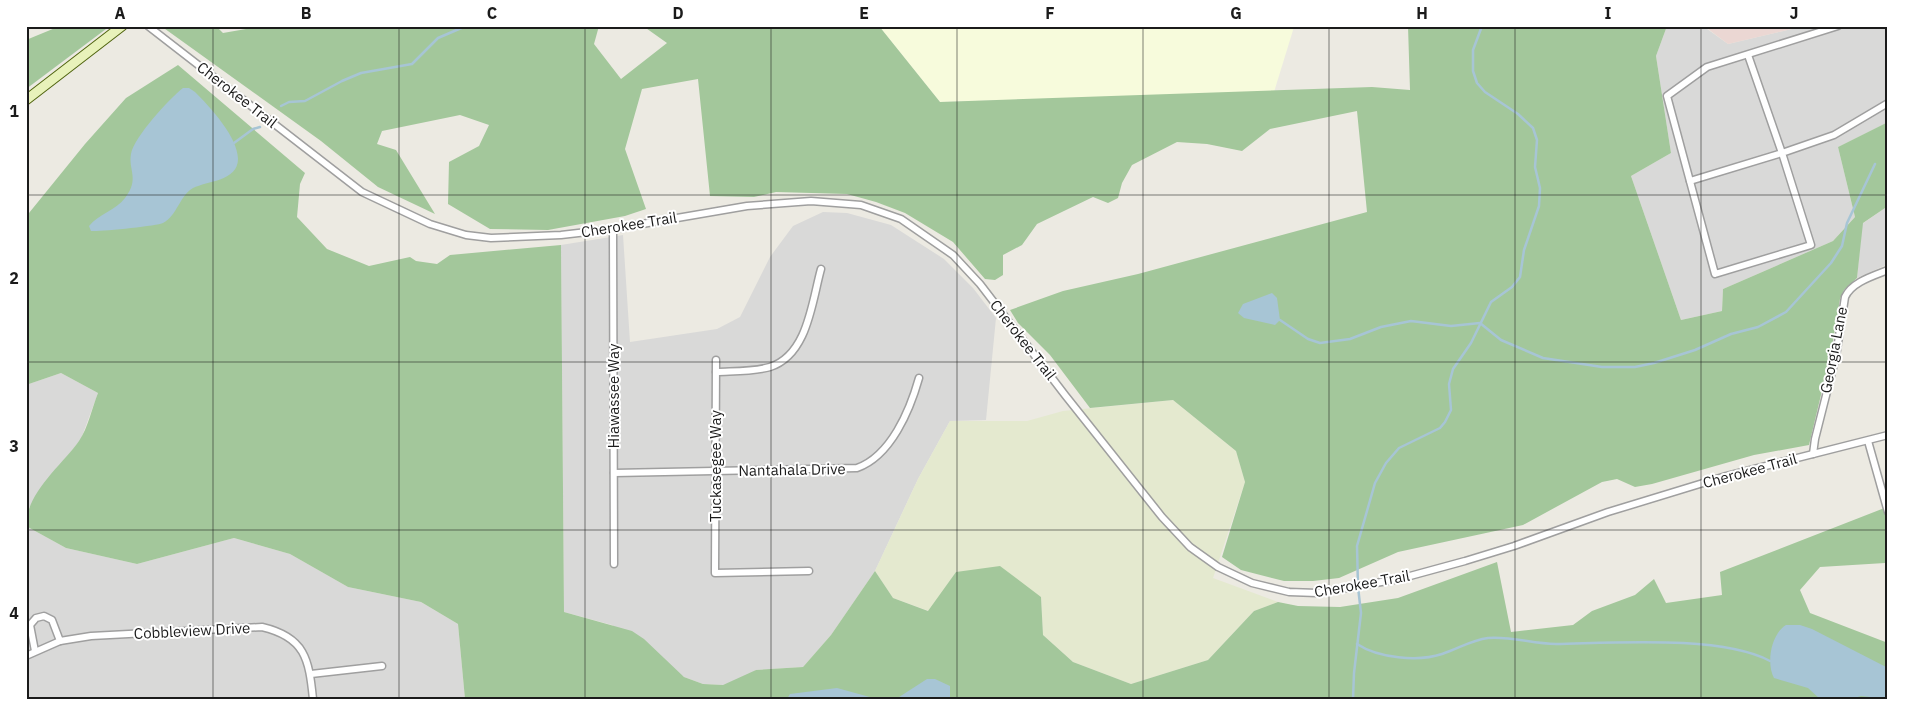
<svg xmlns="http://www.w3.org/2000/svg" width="1914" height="725" viewBox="0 0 1914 725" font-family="'IBM Plex Sans',sans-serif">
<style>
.residential{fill:#d9d9d8}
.commercial{fill:#ebd7d3}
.education{fill:#f7fbdc}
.farmland{fill:#e4e9cf}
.forest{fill:#a3c79b}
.water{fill:#a7c5d5}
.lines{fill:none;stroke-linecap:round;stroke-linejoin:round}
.stream{stroke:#a7c5d5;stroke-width:2.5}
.street-casing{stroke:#9f9f9f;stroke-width:9}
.secondary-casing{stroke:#516510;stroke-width:11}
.street{stroke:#fff;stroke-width:6}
.secondary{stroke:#e8f2ba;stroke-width:9}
.grid{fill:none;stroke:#1b1b1b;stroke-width:1;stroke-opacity:0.55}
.labels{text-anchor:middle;stroke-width:4;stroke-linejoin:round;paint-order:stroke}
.street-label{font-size:15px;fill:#1b1b1b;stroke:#fff}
.neatline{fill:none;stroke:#1b1b1b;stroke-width:2}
.grid-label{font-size:16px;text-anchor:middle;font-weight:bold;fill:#1b1b1b}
</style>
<rect width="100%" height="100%" fill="#eceae2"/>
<g class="residential">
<polygon points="1667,26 1703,26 1728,44 1804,26 1888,26 1888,122 1838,147 1855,217 1833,241 1723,289 1722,311 1681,320 1631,176 1671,153 1656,56"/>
<polygon points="1888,206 1888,264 1857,278 1862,224"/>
<polygon points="823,212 847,213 891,225 944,259 973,288 996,318 986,420 950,421 918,479 875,571 831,635 803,667 756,670 738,682 723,685 703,684 684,677 612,625 564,612 561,245 623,235 630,342 717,329 740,317 770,257 793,226"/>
<polygon points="61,373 98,393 81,439 46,483 26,512 26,385"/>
<polygon points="26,526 66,548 137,564 234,538 290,554 348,587 421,602 458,624 465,699 26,699"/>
</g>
<polygon class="commercial" points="1704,26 1804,26 1728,44"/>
<polygon class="education" points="879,26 1293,26 1294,27 1274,92 940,102"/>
<polygon class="farmland" points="1173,400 1236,451 1245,482 1213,578 1278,602 1254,611 1208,660 1131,684 1073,662 1043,635 1041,597 956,572 929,611 893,598 875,571 918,479 950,421 1027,421 1063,411"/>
<g class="forest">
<polygon points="60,26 110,26 26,89 26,40"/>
<polygon points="161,26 216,26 223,33 264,26 599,26 594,44 621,79 667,43 643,26 879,26 940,102 1372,87 1410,90 1408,26 1667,26 1656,56 1671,153 1631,176 1681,320 1722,311 1723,289 1833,241 1855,217 1838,147 1888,122 1888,206 1863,223 1857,278 1844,290 1840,299 1831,353 1809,445 1754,455 1652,484 1635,487 1617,479 1602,482 1523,525 1398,552 1339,578 1313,581 1284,581 1241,570 1222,557 1245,482 1236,451 1173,400 1090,408 1050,355 1018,323 1010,310 1063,291 1138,274 1367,212 1357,111 1270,129 1242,151 1207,144 1177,142 1132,165 1122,183 1118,198 1108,203 1093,197 1037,224 1022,245 1003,255 1003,275 995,280 985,279 953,242 905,213 876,202 847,194 776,192 754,197 710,196 698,79 642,89 625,149 646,209 625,216 548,230 490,229 448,204 449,162 479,146 489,125 460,115 382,131 377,144 396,150 435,214 378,187 321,141"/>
<path d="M178 65 305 173 300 184 297 217 327 249 369 266 410 257 416 261 437 264 450 255 561 245 564 612 632 631 644 639 684 677 703 684 723 685 756 670 803 667 831 635 875 571 893 598 928 611 956 572 1000 566 1041 597 1043 635 1073 662 1131 684 1208 660 1254 611 1278 602 1298 606 1340 607 1398 598 1497 562 1511 632 1573 625 1592 611 1635 595 1654 579 1666 603 1722 595 1720 572 1887 507 1888 559 1885 563 1820 567 1800 590 1810 613 1888 643V699H465L458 624 421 602 348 587 290 554 234 538 137 564 66 548 26 526C26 493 61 466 79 441 88 428 92 408 98 393L61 373 26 385V213H29L85 144 126 98Z"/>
</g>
<g class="water">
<path d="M183 88H189L195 92C210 107 238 137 238 159 238 181 207 181 193 188 180 195 177 216 163 223 157 226 98 232 91 231L89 226C99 214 116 210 125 198 140 179 128 170 131 154 134 137 169 99 183 88Z"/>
<polygon points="1272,293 1277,298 1280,320 1275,325 1244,318 1238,313 1243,304"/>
<path d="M1786 625H1800L1812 629 1888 668V699L1861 696 1851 699H1820L1808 688 1774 678C1766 663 1771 634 1786 625Z"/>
<polygon points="927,679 935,679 950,686 950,699 896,699"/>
<polygon points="837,688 877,699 787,699 790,694"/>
</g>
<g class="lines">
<g class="stream">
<polyline points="281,106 289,102 305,101 342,81 361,73 412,64 438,38 466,26"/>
<polyline points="234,143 253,129 260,127"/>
<polyline points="1280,320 1308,339 1320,343 1350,339 1381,327 1411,321 1451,326 1480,323 1501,340 1543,358 1602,367 1635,367 1654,363 1695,350 1731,334 1758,327 1786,312 1831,263 1842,246 1847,223 1875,164"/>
<path d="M1357 644C1378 658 1418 662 1442 654 1458 649 1471 640 1488 638 1511 636 1533 644 1556 644 1613 643 1721 635 1770 661"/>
<polyline points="1353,699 1354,673 1361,613 1358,587 1357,546 1375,483 1386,463 1399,448 1440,428 1445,422 1451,410 1449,384 1453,369 1471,343 1491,302 1512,287 1520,277 1524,250 1539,206 1540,188 1535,167 1537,140 1533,128 1518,114 1485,92 1477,83 1473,71 1473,50 1482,26"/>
</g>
<defs>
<g id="street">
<polyline points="148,26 362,192 430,224 466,235 491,238 561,235 613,229 747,206 811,201 861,205 901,219 953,255 980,284 1065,395 1162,517 1190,547 1218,567 1252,583 1289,592 1317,593 1399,579 1465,561 1514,546 1608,512 1726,476 1888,435"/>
<polyline points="1838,26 1707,67 1667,96 1715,274 1811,245 1782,153 1834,135 1888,103"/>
<polyline points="1690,181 1782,153 1748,55"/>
<polyline points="613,229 614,564"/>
<polyline points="716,360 715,573 809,571"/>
<path d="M716 372C733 371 753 372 770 367 808 355 812 301 821 269"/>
<polyline points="1868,441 1888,512"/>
<path d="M1813 454 1815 439 1836 356 1845 297C1852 282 1873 276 1888 270"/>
<path d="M614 473 857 468C891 456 910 410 919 378"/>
<polyline points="35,651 30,625 36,618 44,616 52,620 60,641"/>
<path d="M26 656 60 641 91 636 262 627C305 637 309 659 313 699"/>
<polyline points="311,674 382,666"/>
</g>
<polyline id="secondary" points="26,100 122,26"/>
</defs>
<use href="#street" class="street-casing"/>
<use href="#secondary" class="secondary-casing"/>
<use href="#street" class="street"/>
<use href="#secondary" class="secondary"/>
</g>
<path class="grid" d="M213 26V699M399 26V699M585 26V699M771 26V699M957 26V699M1143 26V699M1329 26V699M1515 26V699M1701 26V699M26 195H1888M26 362H1888M26 530H1888"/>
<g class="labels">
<g class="street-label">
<text transform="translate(237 95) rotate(38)" y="5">Cherokee Trail</text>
<text transform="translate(629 225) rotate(-9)" y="5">Cherokee Trail</text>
<text transform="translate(1023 340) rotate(52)" y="5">Cherokee Trail</text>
<text transform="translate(1834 350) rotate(-79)" y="5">Georgia Lane</text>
<text transform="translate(614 396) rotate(-90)" y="5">Hiawassee Way</text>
<text transform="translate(716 466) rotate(-90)" y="5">Tuckasegee Way</text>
<text transform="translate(792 470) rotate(-1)" y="5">Nantahala Drive</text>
<text transform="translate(1750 471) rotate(-15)" y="5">Cherokee Trail</text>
<text transform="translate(1362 584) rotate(-10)" y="5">Cherokee Trail</text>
<text transform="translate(192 631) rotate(-3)" y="5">Cobbleview Drive</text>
</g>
</g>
<rect width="1914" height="725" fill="none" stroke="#ffffff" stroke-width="55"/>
<rect x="28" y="28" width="1858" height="670" class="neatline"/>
<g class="grid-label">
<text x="120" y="19">A</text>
<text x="306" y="19">B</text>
<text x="492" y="19">C</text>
<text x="678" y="19">D</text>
<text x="864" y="19">E</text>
<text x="1050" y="19">F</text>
<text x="1236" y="19">G</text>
<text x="1422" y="19">H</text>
<text x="1608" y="19">I</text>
<text x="1794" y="19">J</text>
<text x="14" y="117">1</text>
<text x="14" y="284">2</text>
<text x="14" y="452">3</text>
<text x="14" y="619">4</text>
</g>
</svg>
